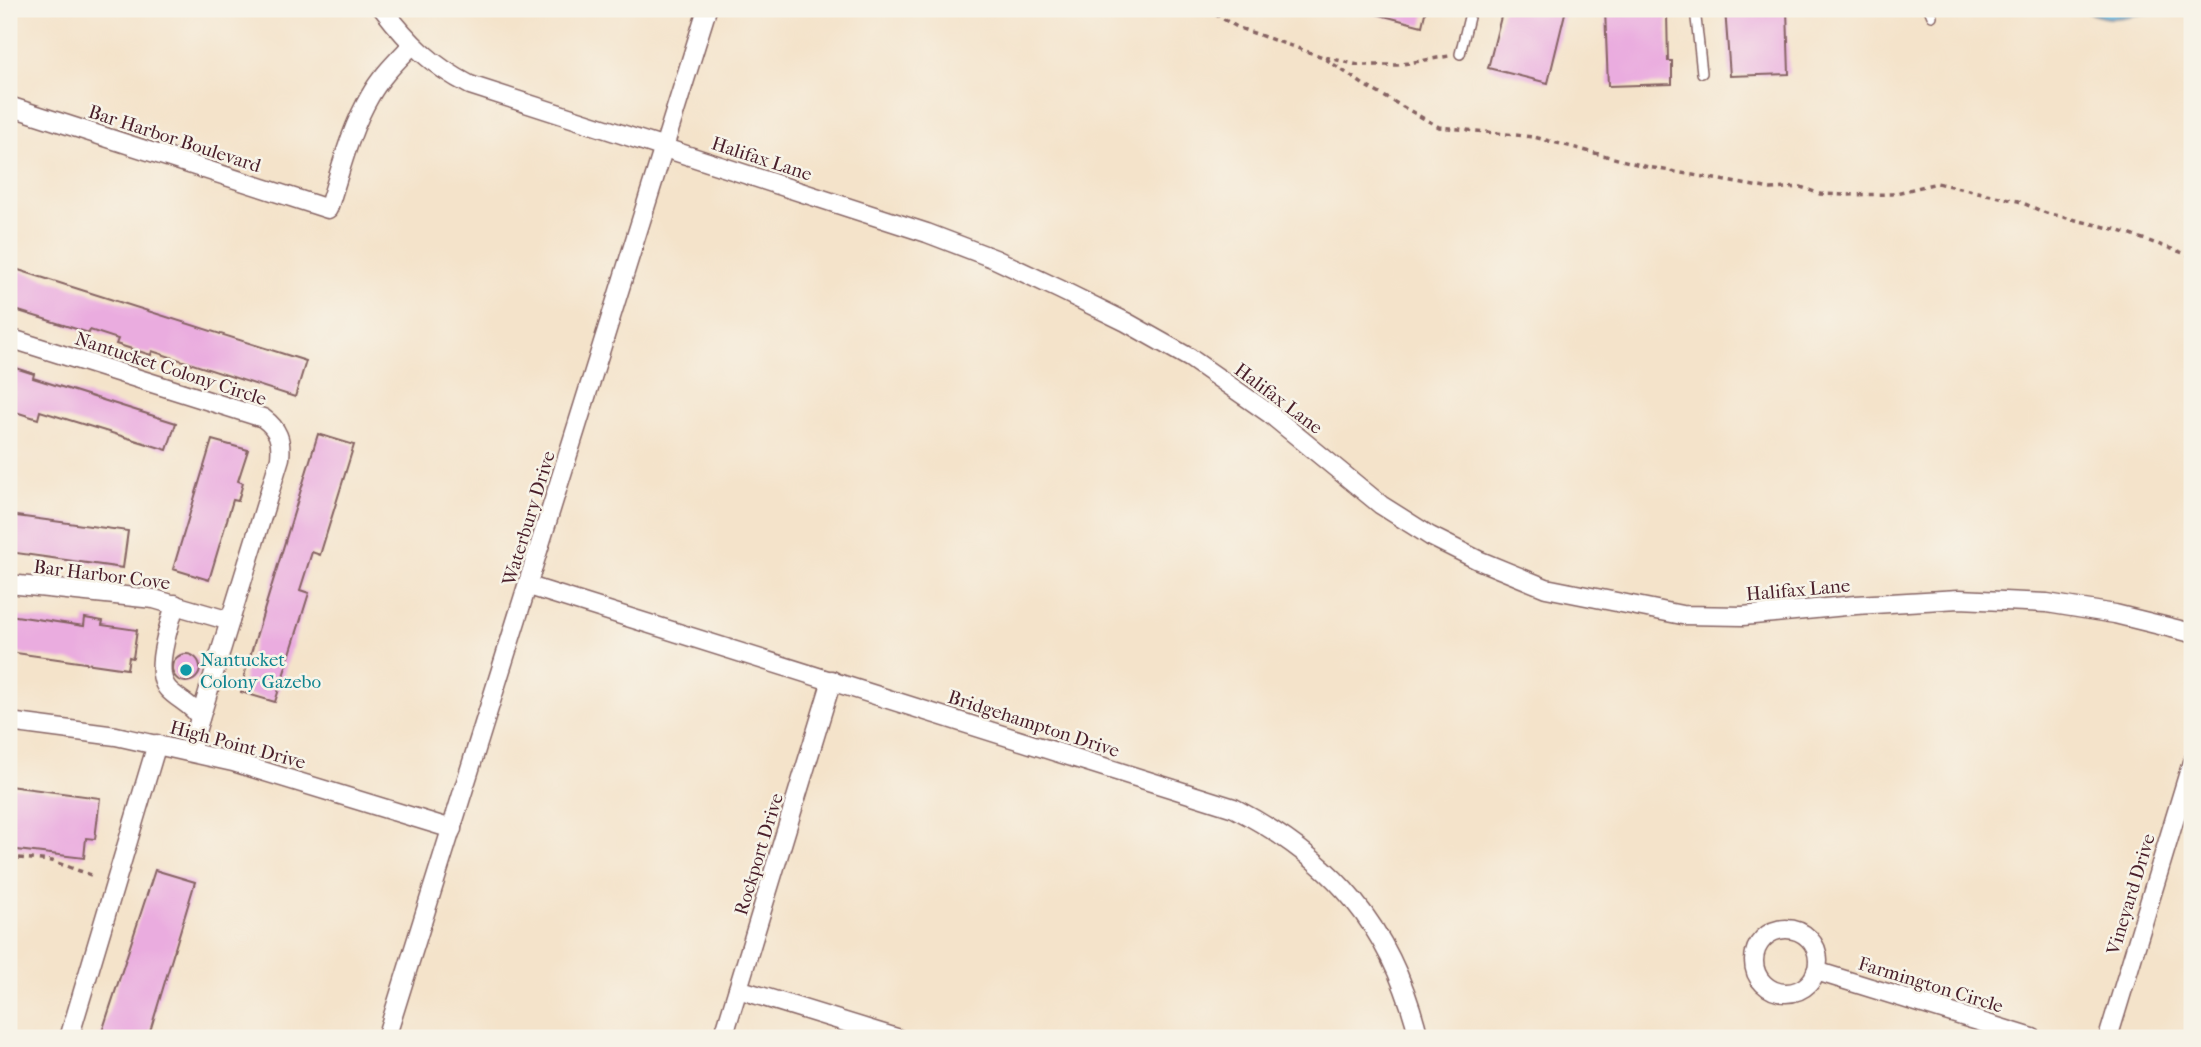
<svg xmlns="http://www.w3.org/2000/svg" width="2201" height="1047" viewBox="0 0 2201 1047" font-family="'IM FELL French Canon',serif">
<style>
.water{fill:url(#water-waves);stroke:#5c6f8a;stroke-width:2}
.building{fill:#eaacdf}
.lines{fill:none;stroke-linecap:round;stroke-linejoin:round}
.lane-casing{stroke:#866463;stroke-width:12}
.street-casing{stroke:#866463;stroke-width:21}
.path{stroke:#866463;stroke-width:3.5;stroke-dasharray:5 5;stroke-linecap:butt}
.lane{stroke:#fff;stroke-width:9}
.street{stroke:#fff;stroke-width:18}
.culture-dot{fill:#0f9aa8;stroke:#f7f3e8;stroke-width:2.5}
.labels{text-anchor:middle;stroke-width:5;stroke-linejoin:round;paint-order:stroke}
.street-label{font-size:19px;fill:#4a1f2b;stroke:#f7f3e8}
.culture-label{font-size:19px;fill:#0d838f;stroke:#f7f3e8;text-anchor:start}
</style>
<defs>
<pattern id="water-waves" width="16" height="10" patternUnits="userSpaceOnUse" patternTransform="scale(1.75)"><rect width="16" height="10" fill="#6dbfe8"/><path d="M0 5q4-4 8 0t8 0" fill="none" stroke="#5c9bbc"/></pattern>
</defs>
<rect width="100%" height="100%" fill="#f7f3e8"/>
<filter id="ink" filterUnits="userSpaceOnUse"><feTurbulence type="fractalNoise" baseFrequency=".0143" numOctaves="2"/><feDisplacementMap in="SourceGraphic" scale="14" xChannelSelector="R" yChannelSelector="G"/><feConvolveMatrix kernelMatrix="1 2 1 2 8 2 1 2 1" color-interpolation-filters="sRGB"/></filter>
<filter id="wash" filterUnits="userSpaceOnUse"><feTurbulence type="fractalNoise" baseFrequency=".00686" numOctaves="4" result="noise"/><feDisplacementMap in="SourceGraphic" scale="28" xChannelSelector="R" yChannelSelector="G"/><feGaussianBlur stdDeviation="1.57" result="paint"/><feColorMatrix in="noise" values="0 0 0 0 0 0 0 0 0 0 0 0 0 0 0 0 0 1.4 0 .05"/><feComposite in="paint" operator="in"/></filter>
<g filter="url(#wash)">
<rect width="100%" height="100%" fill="#f4e3ca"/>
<path class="water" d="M2081 9H2159L2155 12C2123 15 2114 25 2081 9Z"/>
<g id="blocks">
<g class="building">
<polygon points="1376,9 1426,9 1422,26 1376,14"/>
<polygon points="1503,9 1566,9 1548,83 1488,68"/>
<polygon points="1605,9 1650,9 1650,14 1667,13 1668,61 1672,61 1672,84 1608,86"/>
<polygon points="1725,9 1787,9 1789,74 1730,76"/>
<polygon points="9,267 306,361 295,397 152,351 151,355 116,344 118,339 90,330 89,333 9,308"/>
<polygon points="9,366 34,374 33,378 176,423 167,450 40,411 38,419 9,410"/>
<polygon points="318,434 354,445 320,555 312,552 300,590 309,593 275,702 241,692 245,677 244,676"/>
<polygon points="212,440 248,450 238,481 243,483 238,501 233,500 209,580 173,569"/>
<polygon points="9,515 128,531 123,568 9,552"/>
<polygon points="9,615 84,626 85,618 103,621 102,625 137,630 133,658 129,657 127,669 9,652"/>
<circle cx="186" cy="668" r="14"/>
<polygon points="9,786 100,798 95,839 86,838 84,858 9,849"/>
<polygon points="155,870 195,882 148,1038 100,1038"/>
</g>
</g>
</g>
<g filter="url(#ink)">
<use href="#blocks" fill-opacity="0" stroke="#866463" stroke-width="2"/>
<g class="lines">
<defs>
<g id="lane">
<polyline points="1695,9 1702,73"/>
<polyline points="1929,9 1932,16"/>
<polyline points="1460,54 1471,9"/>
</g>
<g id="street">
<path d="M383 9C409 43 431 65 470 85L927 233 995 259 1061 290 1126 322 1190 358 1270 414 1381 505 1430 536 1478 560 1546 588 1682 615 1743 616 1856 605 1959 599 2047 603 2115 614 2192 633"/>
<path d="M9 106 328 209C340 172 350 130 370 96 381 76 397 61 412 45"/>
<path d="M9 338 263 418C278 429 282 440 280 458L190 751"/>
<polyline points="9,584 154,599 230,621"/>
<path d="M529 586 1234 808C1334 860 1392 927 1419 1038"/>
<path d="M175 604C170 625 152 671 168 689 178 700 193 705 200 718"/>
<polyline points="9,722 116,736 233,762 452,829"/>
<circle cx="1786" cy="961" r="32"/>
<polyline points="1816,971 2033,1038"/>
<polyline points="738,989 897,1038"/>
<polyline points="69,1038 157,744"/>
<polyline points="386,1038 707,9"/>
<polyline points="723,1038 832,680"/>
<polyline points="2108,1038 2192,762"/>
</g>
</defs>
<use href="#lane" class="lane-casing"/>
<use href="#street" class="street-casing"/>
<g class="path">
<polyline points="1206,9 1239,28 1323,57 1364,85 1439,127 1534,137 1648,167 1771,189 1801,187 1820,194 1846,195 1892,194 1937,183 2018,201 2046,213 2114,229 2192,256"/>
<polyline points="1325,57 1358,65 1397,65 1449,56"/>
<polyline points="9,857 52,861 91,875"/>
</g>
<use href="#lane" class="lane"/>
<use href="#street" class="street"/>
</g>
</g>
<circle class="culture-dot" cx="186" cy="670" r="7"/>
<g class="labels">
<g class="street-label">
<text transform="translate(175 138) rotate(18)" y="7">Bar Harbor Boulevard</text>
<text transform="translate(762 158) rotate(18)" y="7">Halifax Lane</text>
<text transform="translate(171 368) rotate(18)" y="7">Nantucket Colony Circle</text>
<text transform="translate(1279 398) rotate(37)" y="7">Halifax Lane</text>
<text transform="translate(528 518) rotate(-73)" y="7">Waterbury Drive</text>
<text transform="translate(102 574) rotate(7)" y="7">Bar Harbor Cove</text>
<text transform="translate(1798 589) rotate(-5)" y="7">Halifax Lane</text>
<text transform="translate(1034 723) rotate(18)" y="7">Bridgehampton Drive</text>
<text transform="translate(238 744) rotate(15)" y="7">High Point Drive</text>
<text transform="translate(758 854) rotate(-73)" y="7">Rockport Drive</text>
<text transform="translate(2130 894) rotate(-73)" y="7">Vineyard Drive</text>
<text transform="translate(1931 984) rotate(17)" y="7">Farmington Circle</text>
</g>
<g class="culture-label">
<text x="200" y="666">Nantucket<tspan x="200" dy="22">Colony Gazebo</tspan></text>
</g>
</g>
<rect width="2201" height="1047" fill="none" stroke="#f7f3e8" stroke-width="35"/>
</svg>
